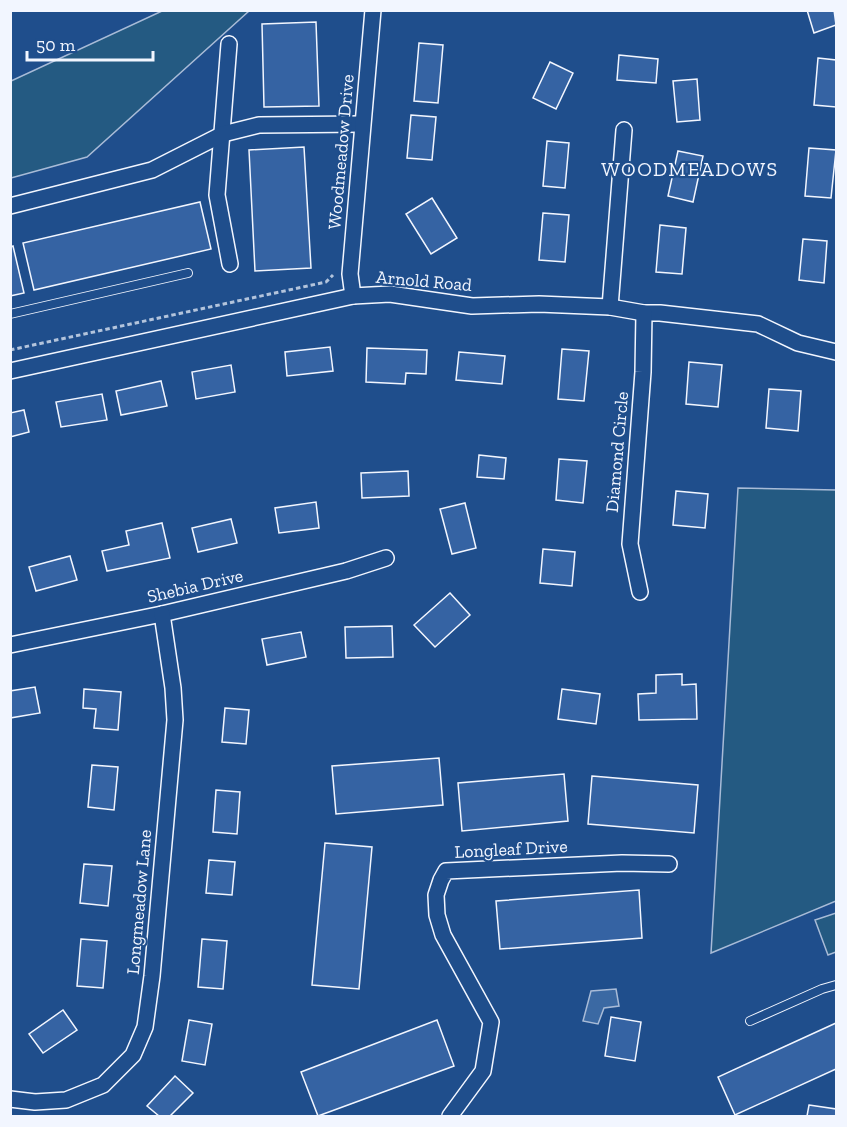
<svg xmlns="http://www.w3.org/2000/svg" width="847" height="1127" viewBox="0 0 847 1127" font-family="'Zilla Slab',serif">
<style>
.green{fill:#245a82;stroke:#a8bbd7;stroke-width:1.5}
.water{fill:#3b69a3;stroke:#a8bbd7;stroke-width:1.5}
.building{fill:#3563a3;stroke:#f2f6ff;stroke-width:1.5}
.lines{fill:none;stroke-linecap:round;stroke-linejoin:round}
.lane-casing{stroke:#f2f6ff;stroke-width:10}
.street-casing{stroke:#f2f6ff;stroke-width:18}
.path{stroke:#b3c4dc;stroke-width:3;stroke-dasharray:4.5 3;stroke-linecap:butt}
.lane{stroke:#1f4e8c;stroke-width:8}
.street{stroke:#1f4e8c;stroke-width:15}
.labels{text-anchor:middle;stroke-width:4.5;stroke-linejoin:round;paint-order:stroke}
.street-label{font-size:18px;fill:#f2f6ff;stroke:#1f4e8c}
.neighbourhood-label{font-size:20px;letter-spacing:1.5px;fill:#f2f6ff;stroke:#1f4e8c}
</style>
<rect width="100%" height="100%" fill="#1f4e8c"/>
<g class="green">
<polygon points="162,11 249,11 87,157 11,178 11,81"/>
<polygon points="738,488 836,490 836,901 711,953"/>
<polygon points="836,913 836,952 828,955 815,920"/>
</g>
<polygon class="water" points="616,989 619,1006 604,1008 598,1024 583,1021 591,991"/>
<g class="building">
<polygon points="807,10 834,10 836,25 814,33"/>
<polygon points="316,22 319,106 264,107 262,24"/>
<polygon points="419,43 443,45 438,103 414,101"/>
<polygon points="619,55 658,59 656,83 617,80"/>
<polygon points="818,58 836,60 836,107 814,105"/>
<polygon points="550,62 573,73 556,109 533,98"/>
<polygon points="697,79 700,120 677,122 673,81"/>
<polygon points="411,115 436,117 432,160 407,158"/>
<polygon points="547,141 569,143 565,188 543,186"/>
<polygon points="304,147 311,268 255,271 249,150"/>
<polygon points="809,148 836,150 831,198 805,196"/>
<polygon points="678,151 703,156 693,202 668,196"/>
<polygon points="432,198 457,238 431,254 406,214"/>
<polygon points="200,202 211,249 34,290 23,243"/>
<polygon points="543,213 569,215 565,262 539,260"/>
<polygon points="660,225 686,228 682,274 656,272"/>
<polygon points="803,239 827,241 824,283 799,280"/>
<polygon points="13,246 24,293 10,296 10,247"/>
<polygon points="330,347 333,371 287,376 285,352"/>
<polygon points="367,348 427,350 426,374 406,373 405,384 366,382"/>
<polygon points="562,349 589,351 584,401 558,399"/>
<polygon points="459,352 505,356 502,384 456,380"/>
<polygon points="689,362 722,365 718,407 686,404"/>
<polygon points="231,365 235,392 196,399 192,372"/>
<polygon points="161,381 167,406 121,415 116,391"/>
<polygon points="769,389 801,391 798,431 766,428"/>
<polygon points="102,394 107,420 61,427 56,402"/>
<polygon points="24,410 29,432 10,437 10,413"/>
<polygon points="479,455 506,458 504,479 477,477"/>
<polygon points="559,459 587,461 583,503 556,500"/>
<polygon points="408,471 409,496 362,498 361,473"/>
<polygon points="676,491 708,494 705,528 673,525"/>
<polygon points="316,502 319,528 279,533 275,508"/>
<polygon points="465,503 476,548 452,554 440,509"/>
<polygon points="231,519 237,543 198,552 192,528"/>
<polygon points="162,523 170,558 107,571 102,551 129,545 126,531"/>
<polygon points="543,549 575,552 572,586 540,583"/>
<polygon points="70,556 77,580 36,591 29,567"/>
<polygon points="450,593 470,615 435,647 414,625"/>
<polygon points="392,626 393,657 346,658 345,627"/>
<polygon points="301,632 306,657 267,665 262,639"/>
<polygon points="682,674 682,685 696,684 697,719 639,720 638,694 656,693 656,675"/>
<polygon points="35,687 40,713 10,718 10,691"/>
<polygon points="84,689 121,692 118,730 94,728 96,709 83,708"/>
<polygon points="562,689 600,694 596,724 558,719"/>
<polygon points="225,708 249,710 246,744 222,742"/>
<polygon points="439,758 443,805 336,814 332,766"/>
<polygon points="92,765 118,767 114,810 88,807"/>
<polygon points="564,774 568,821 462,831 458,783"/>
<polygon points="592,776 698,785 694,833 588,824"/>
<polygon points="216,790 240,792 237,834 213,832"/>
<polygon points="325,843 372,847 359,989 312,985"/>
<polygon points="209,860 235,862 232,895 206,893"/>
<polygon points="84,864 112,866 108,906 80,903"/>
<polygon points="639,890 642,938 500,949 496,901"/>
<polygon points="81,939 107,941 103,988 77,986"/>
<polygon points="202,939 227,941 223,989 198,987"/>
<polygon points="63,1010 77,1030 43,1053 29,1034"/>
<polygon points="611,1017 641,1022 635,1061 605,1056"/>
<polygon points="189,1020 212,1024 205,1065 182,1061"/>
<polygon points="437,1020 454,1066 318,1116 301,1072"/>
<polygon points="836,1023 836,1069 735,1115 718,1077"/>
<polygon points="175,1076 193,1093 170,1116 159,1116 147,1106"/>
<polygon points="809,1105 836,1109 836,1116 807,1116"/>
</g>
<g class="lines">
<defs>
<g id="lane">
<polyline points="10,314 188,273"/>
<polyline points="750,1021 822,989 836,985"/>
</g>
<g id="street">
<polyline points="229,44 217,195 230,264"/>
<polyline points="10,206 152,170 223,134 259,125 362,124"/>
<polyline points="353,296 350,274 373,10"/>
<polyline points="610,307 624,130"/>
<polyline points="10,371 353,296 390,294 472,306 539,304 610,307 644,313 660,313 758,324 798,343 836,352"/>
<polyline points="640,592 630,544 643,372 644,313"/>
<polyline points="10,645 162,614 346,571 386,558"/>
<polyline points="10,1099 35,1102 66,1100 103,1085 133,1055 145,1027 152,976 175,720 173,688 162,614"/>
<polyline points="450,1116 483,1071 491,1022 443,935 437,915 436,895 441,880 446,871 622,863 669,864"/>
</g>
</defs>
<use href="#lane" class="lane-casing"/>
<use href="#street" class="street-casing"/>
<polyline class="path" points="10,350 326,282 333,275"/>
<use href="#lane" class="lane"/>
<use href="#street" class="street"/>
</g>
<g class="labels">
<g class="street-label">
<text transform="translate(341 152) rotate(-85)" y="6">Woodmeadow Drive</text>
<text transform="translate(424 281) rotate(5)" y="6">Arnold Road</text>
<text transform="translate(617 452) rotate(-85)" y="6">Diamond Circle</text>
<text transform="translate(195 586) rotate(-13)" y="6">Shebia Drive</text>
<text transform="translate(511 849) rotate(-3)" y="6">Longleaf Drive</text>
<text transform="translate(139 902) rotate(-85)" y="6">Longmeadow Lane</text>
</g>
<g class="neighbourhood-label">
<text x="690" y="176">WOODMEADOWS</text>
</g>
</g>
<rect width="847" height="1127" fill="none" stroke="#f2f6ff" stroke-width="24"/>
<path d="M27 51v9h126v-9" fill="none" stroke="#f2f6ff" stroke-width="3"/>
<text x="36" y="51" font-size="18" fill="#f2f6ff" stroke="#1f4e8c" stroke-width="4.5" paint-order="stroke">50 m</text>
</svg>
